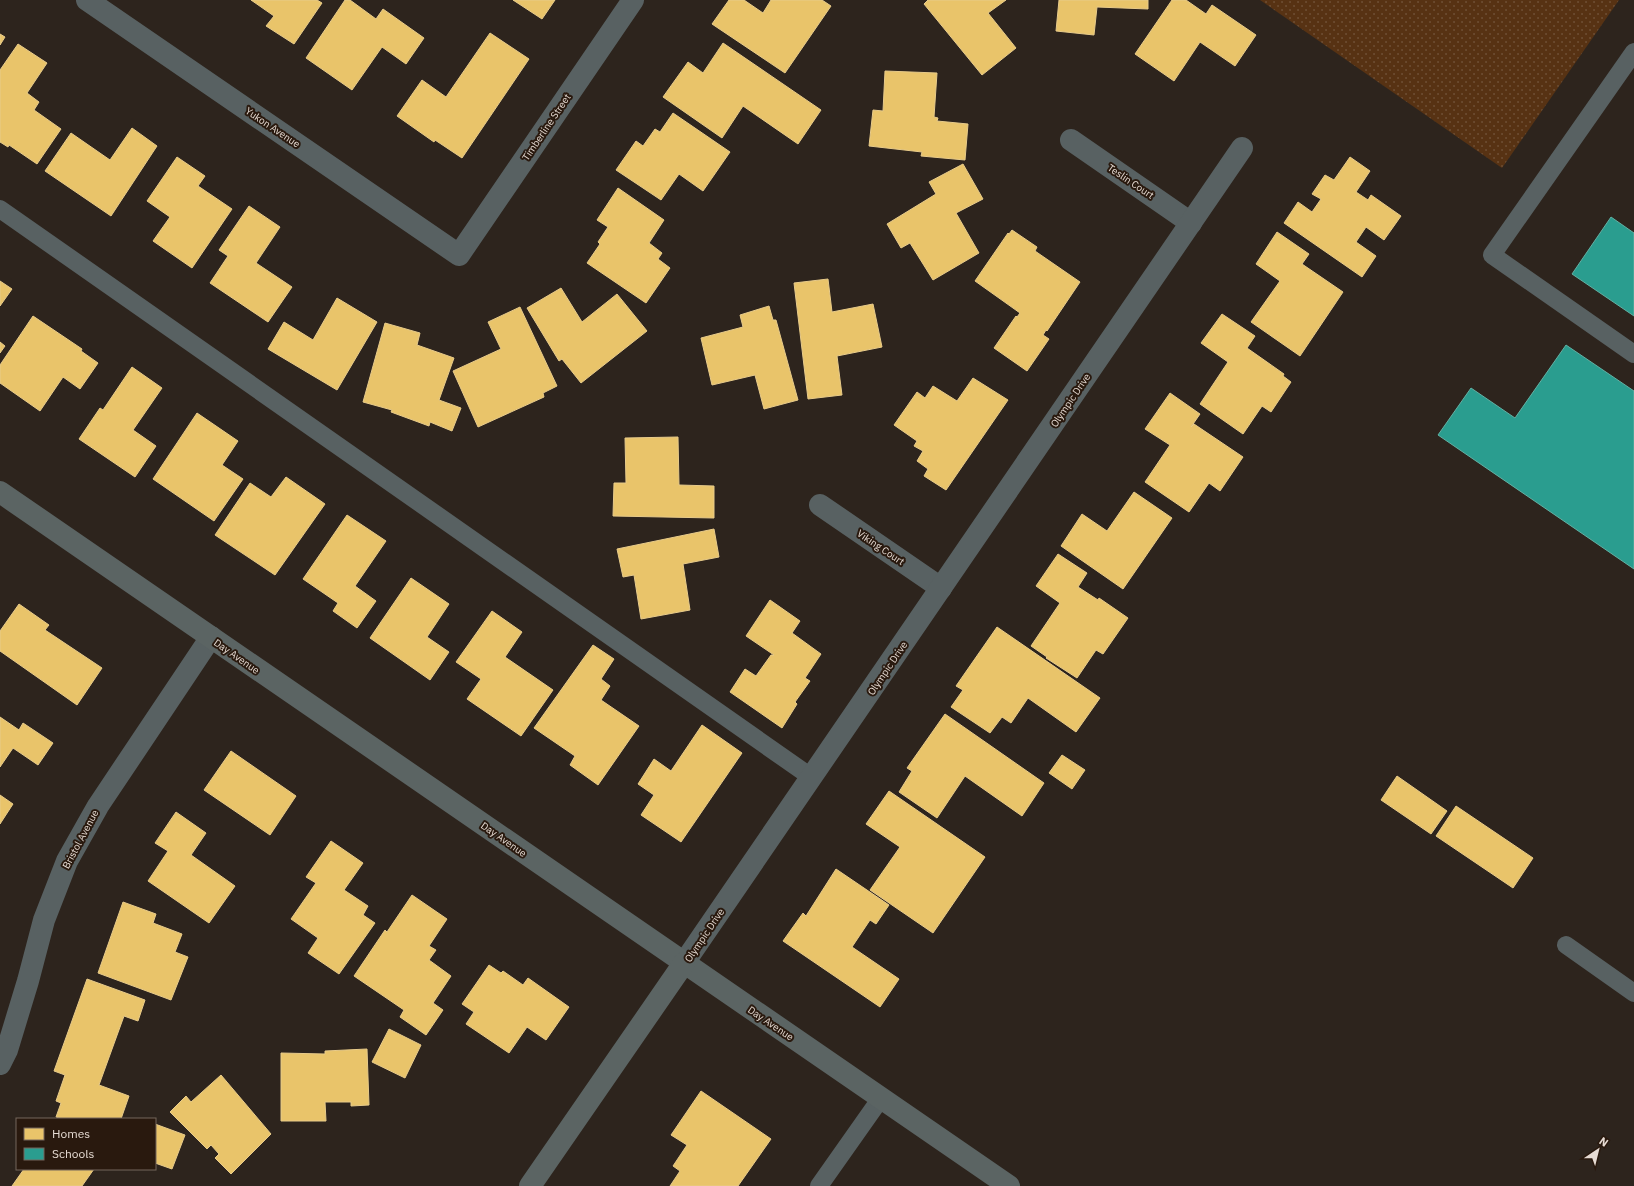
<svg xmlns="http://www.w3.org/2000/svg" width="1634" height="1186" viewBox="0 0 1634 1186" font-family="'IBM Plex Sans',sans-serif">
<style>
.grass{fill:url(#grass-dots)}
.homes{fill:#e9c46a;stroke:#e8cb8a}
.schools{fill:#2a9d8f;stroke:#62b0a3}
.lines{fill:none;stroke-linecap:round;stroke-linejoin:round}
.lane{stroke:#586162;stroke-width:18}
.street{stroke:#586162;stroke-width:22}
.secondary{stroke:#5b6463;stroke-width:22}
.labels{text-anchor:middle;stroke-width:4;stroke-linejoin:round;paint-order:stroke}
.street-label{font-size:10px;fill:#e6dbd3;stroke:#29190e}
</style>
<defs>
<pattern id="grass-dots" width="8" height="8" patternUnits="userSpaceOnUse"><rect width="8" height="8" fill="#573213"/><path d="M2 2h.1M6 6h.1" fill="none" stroke="#6f4f34" stroke-width="1.8" stroke-linecap="round"/></pattern>
</defs>
<rect width="100%" height="100%" fill="#2d241d"/>
<polygon class="grass" points="1260,0 1619,0 1502,168"/>
<g class="homes">
<polygon points="251,0 317,0 322,3 294,44 266,26 274,16"/>
<polygon points="345,0 350,0 376,19 383,9 424,38 406,64 382,47 352,90 306,58"/>
<polygon points="513,0 555,0 542,19"/>
<polygon points="729,0 744,0 763,13 771,0 822,0 831,6 785,73 712,24"/>
<polygon points="928,0 1006,0 988,13 1016,48 982,75 924,4"/>
<polygon points="1059,0 1148,0 1148,9 1097,7 1094,35 1056,31"/>
<polygon points="1172,0 1186,0 1206,14 1212,5 1256,35 1235,66 1200,42 1174,81 1135,54"/>
<polygon points="490,33 529,59 462,158 435,140 434,142 397,116 422,80 446,97"/>
<polygon points="0,34 5,37 0,45"/>
<polygon points="723,43 821,110 798,144 743,106 722,138 663,97 688,62 703,73"/>
<polygon points="18,44 47,63 27,93 39,102 34,110 61,129 37,164 9,145 8,147 0,142 0,70"/>
<polygon points="885,71 937,73 934,117 938,118 937,121 968,124 965,160 921,156 922,152 869,146 873,110 883,111"/>
<polygon points="673,113 730,152 703,191 679,174 661,200 616,170 636,141 643,146 655,129 660,132"/>
<polygon points="132,128 157,146 111,216 45,171 71,133 110,160"/>
<polygon points="177,157 205,176 198,186 232,209 192,268 153,241 170,217 147,201"/>
<polygon points="1350,157 1370,171 1356,192 1368,200 1371,195 1401,216 1384,240 1366,227 1356,242 1376,256 1362,277 1284,223 1298,202 1312,212 1321,199 1312,194 1325,175 1334,180"/>
<polygon points="963,164 983,199 956,213 979,253 933,280 910,243 901,248 887,224 936,194 929,182"/>
<polygon points="618,188 664,220 649,243 662,253 658,259 670,268 646,303 587,263 600,244 598,242 608,227 597,220"/>
<polygon points="249,206 280,227 256,263 292,287 268,322 210,283 228,256 219,250"/>
<polygon points="1012,230 1037,247 1035,251 1080,282 1047,331 1046,330 1043,335 1049,339 1027,371 994,348 1016,316 1017,317 1020,313 975,281 1008,233 1009,234"/>
<polygon points="1277,232 1309,254 1302,264 1343,292 1300,356 1251,322 1280,281 1256,264"/>
<polygon points="828,279 832,312 873,304 882,347 837,356 842,395 808,399 794,283"/>
<polygon points="0,281 12,289 0,306"/>
<polygon points="561,288 582,322 617,294 647,331 581,383 562,359 559,361 527,308"/>
<polygon points="337,298 377,322 337,390 268,349 284,322 313,340"/>
<polygon points="769,306 773,320 776,320 798,400 764,409 755,375 712,385 701,338 743,327 740,315"/>
<polygon points="520,307 557,386 543,393 544,397 478,427 453,371 501,349 488,322"/>
<polygon points="1222,314 1255,336 1247,348 1284,374 1283,376 1291,382 1271,412 1262,406 1243,434 1200,404 1228,362 1201,343"/>
<polygon points="33,316 82,349 81,351 98,363 80,389 63,377 40,411 0,383 0,365"/>
<polygon points="385,323 420,333 417,345 454,358 439,400 461,408 452,431 430,422 429,426 391,412 392,410 363,402"/>
<polygon points="0,342 5,346 0,353"/>
<polygon points="132,367 162,388 133,430 156,446 135,477 79,439 100,408 103,410"/>
<polygon points="973,378 1008,400 946,490 924,476 928,469 917,461 923,451 914,446 917,441 894,425 917,392 925,398 933,386 957,401"/>
<polygon points="1170,393 1200,414 1191,427 1194,424 1243,457 1220,491 1209,483 1189,512 1145,482 1170,445 1145,429"/>
<polygon points="197,413 238,441 222,465 243,479 214,521 153,479"/>
<polygon points="1596,433 1634,459 1634,500 1577,461"/>
<polygon points="678,437 679,485 714,486 714,518 613,516 614,483 626,483 625,438"/>
<polygon points="286,477 325,504 275,575 215,535 250,483 271,497"/>
<polygon points="1134,492 1172,518 1123,589 1061,546 1082,514 1107,531"/>
<polygon points="347,515 386,541 355,586 376,601 357,628 333,611 338,603 303,579"/>
<polygon points="714,529 719,557 683,564 690,610 641,619 634,575 623,577 617,549"/>
<polygon points="1058,554 1087,573 1078,587 1098,600 1099,598 1128,618 1103,654 1096,650 1077,678 1046,658 1047,657 1031,646 1060,603 1036,586"/>
<polygon points="411,578 449,604 427,637 449,652 430,680 370,638"/>
<polygon points="770,600 800,621 792,633 821,654 805,678 810,681 795,702 797,704 782,728 730,692 745,669 756,676 771,655 774,655 746,636"/>
<polygon points="19,604 49,625 45,630 102,668 77,705 0,651 0,631"/>
<polygon points="492,611 522,632 505,657 553,690 521,736 467,699 481,679 456,662"/>
<polygon points="997,627 1100,698 1076,732 1028,698 1011,723 1002,717 990,733 951,707 963,690 956,686"/>
<polygon points="593,645 614,659 601,679 610,686 601,700 639,726 598,785 570,765 575,756 534,728"/>
<polygon points="945,714 1044,783 1022,816 965,776 937,818 899,792 912,771 907,768"/>
<polygon points="0,717 19,730 23,723 53,743 38,765 13,748 0,767"/>
<polygon points="702,725 742,753 681,842 641,815 654,795 638,784 654,759 671,771"/>
<polygon points="231,751 296,796 270,835 204,790"/>
<polygon points="1062,755 1085,770 1072,789 1049,773"/>
<polygon points="1397,776 1447,811 1431,834 1381,800"/>
<polygon points="889,791 985,857 933,933 870,890 900,847 866,824"/>
<polygon points="0,795 13,804 0,824"/>
<polygon points="1456,806 1533,858 1513,888 1436,836"/>
<polygon points="176,812 206,833 191,855 235,886 209,923 148,881 168,851 155,843"/>
<polygon points="331,841 363,863 344,890 368,906 363,915 375,923 339,974 308,953 318,938 291,919 316,883 306,877"/>
<polygon points="836,869 889,905 876,924 870,920 852,947 899,979 880,1007 783,941 803,913 806,916"/>
<polygon points="412,895 447,919 429,946 436,950 429,960 451,976 433,1003 443,1010 426,1035 400,1017 404,1010 354,976 385,930 387,932"/>
<polygon points="123,902 156,914 153,923 182,934 175,952 188,957 171,1000 98,973"/>
<polygon points="489,965 501,973 503,971 523,985 528,978 569,1007 546,1040 527,1027 509,1053 466,1024 474,1012 462,1004"/>
<polygon points="87,979 145,1000 138,1021 124,1016 99,1085 129,1096 121,1119 63,1119 56,1117 61,1103 56,1101 65,1075 54,1071"/>
<polygon points="389,1029 421,1045 405,1078 372,1062"/>
<polygon points="367,1049 369,1105 351,1106 351,1102 325,1102 326,1121 281,1121 281,1053 325,1054 325,1051"/>
<polygon points="221,1075 271,1134 231,1174 215,1158 219,1154 211,1145 207,1149 170,1112 186,1096 191,1102"/>
<polygon points="701,1091 771,1139 738,1186 670,1186 680,1171 673,1166 687,1145 671,1135"/>
<polygon points="155,1124 185,1135 172,1169 155,1163"/>
<polygon points="24,1169 94,1169 82,1186 12,1186"/>
</g>
<g class="schools">
<polygon points="1611,217 1634,233 1634,316 1572,274"/>
<polygon points="1566,345 1634,391 1634,569 1438,435 1471,388 1515,418"/>
</g>
<g class="lines">
<g class="lane">
<polyline points="1634,52 1492,255 1634,354"/>
<polyline points="0,209 811,777"/>
<polyline points="1566,945 1634,993"/>
<polyline points="819,1186 881,1098"/>
</g>
<g class="street">
<polyline points="87,0 459,255 633,0"/>
<polyline points="1071,140 1191,223"/>
<polyline points="820,505 941,588"/>
<polyline points="684,963 1242,148"/>
<polyline points="0,1064 7,1050 28,981 44,920 67,861 98,806 211,637"/>
</g>
<g class="secondary">
<polyline points="0,492 1009,1186"/>
<polyline points="530,1186 684,963"/>
</g>
</g>
<g class="labels">
<g class="street-label">
<text transform="translate(273 127) rotate(34)" y="4">Yukon Avenue</text>
<text transform="translate(546 127) rotate(-56)" y="4">Timberline Street</text>
<text transform="translate(1131 181) rotate(34)" y="4">Teslin Court</text>
<text transform="translate(1070 400) rotate(-56)" y="4">Olympic Drive</text>
<text transform="translate(881 547) rotate(34)" y="4">Viking Court</text>
<text transform="translate(237 656) rotate(35)" y="4">Day Avenue</text>
<text transform="translate(887 668) rotate(-56)" y="4">Olympic Drive</text>
<text transform="translate(80 839) rotate(-62)" y="4">Bristol Avenue</text>
<text transform="translate(504 839) rotate(35)" y="4">Day Avenue</text>
<text transform="translate(704 935) rotate(-56)" y="4">Olympic Drive</text>
<text transform="translate(771 1023) rotate(34)" y="4">Day Avenue</text>
</g>
</g>
<rect x="16" y="1118" width="140" height="52" fill="#29190e" stroke="#75675d"/>
<rect x="24" y="1128" width="20" height="12" fill="#e9c46a" stroke="#75675d"/>
<text x="52" y="1138" font-size="12" fill="#e6dbd3">Homes</text>
<rect x="24" y="1148" width="20" height="12" fill="#2a9d8f" stroke="#75675d"/>
<text x="52" y="1158" font-size="12" fill="#e6dbd3">Schools</text>
<g transform="translate(1598 1150) rotate(35)" stroke="#29190e" stroke-width="3" paint-order="stroke">
<path d="M0-3L7 15L0 10L-7 15Z" fill="#e6dbd3"/>
<text y="-6" font-size="11" font-weight="bold" text-anchor="middle" fill="#e6dbd3">N</text>
</g>
</svg>
